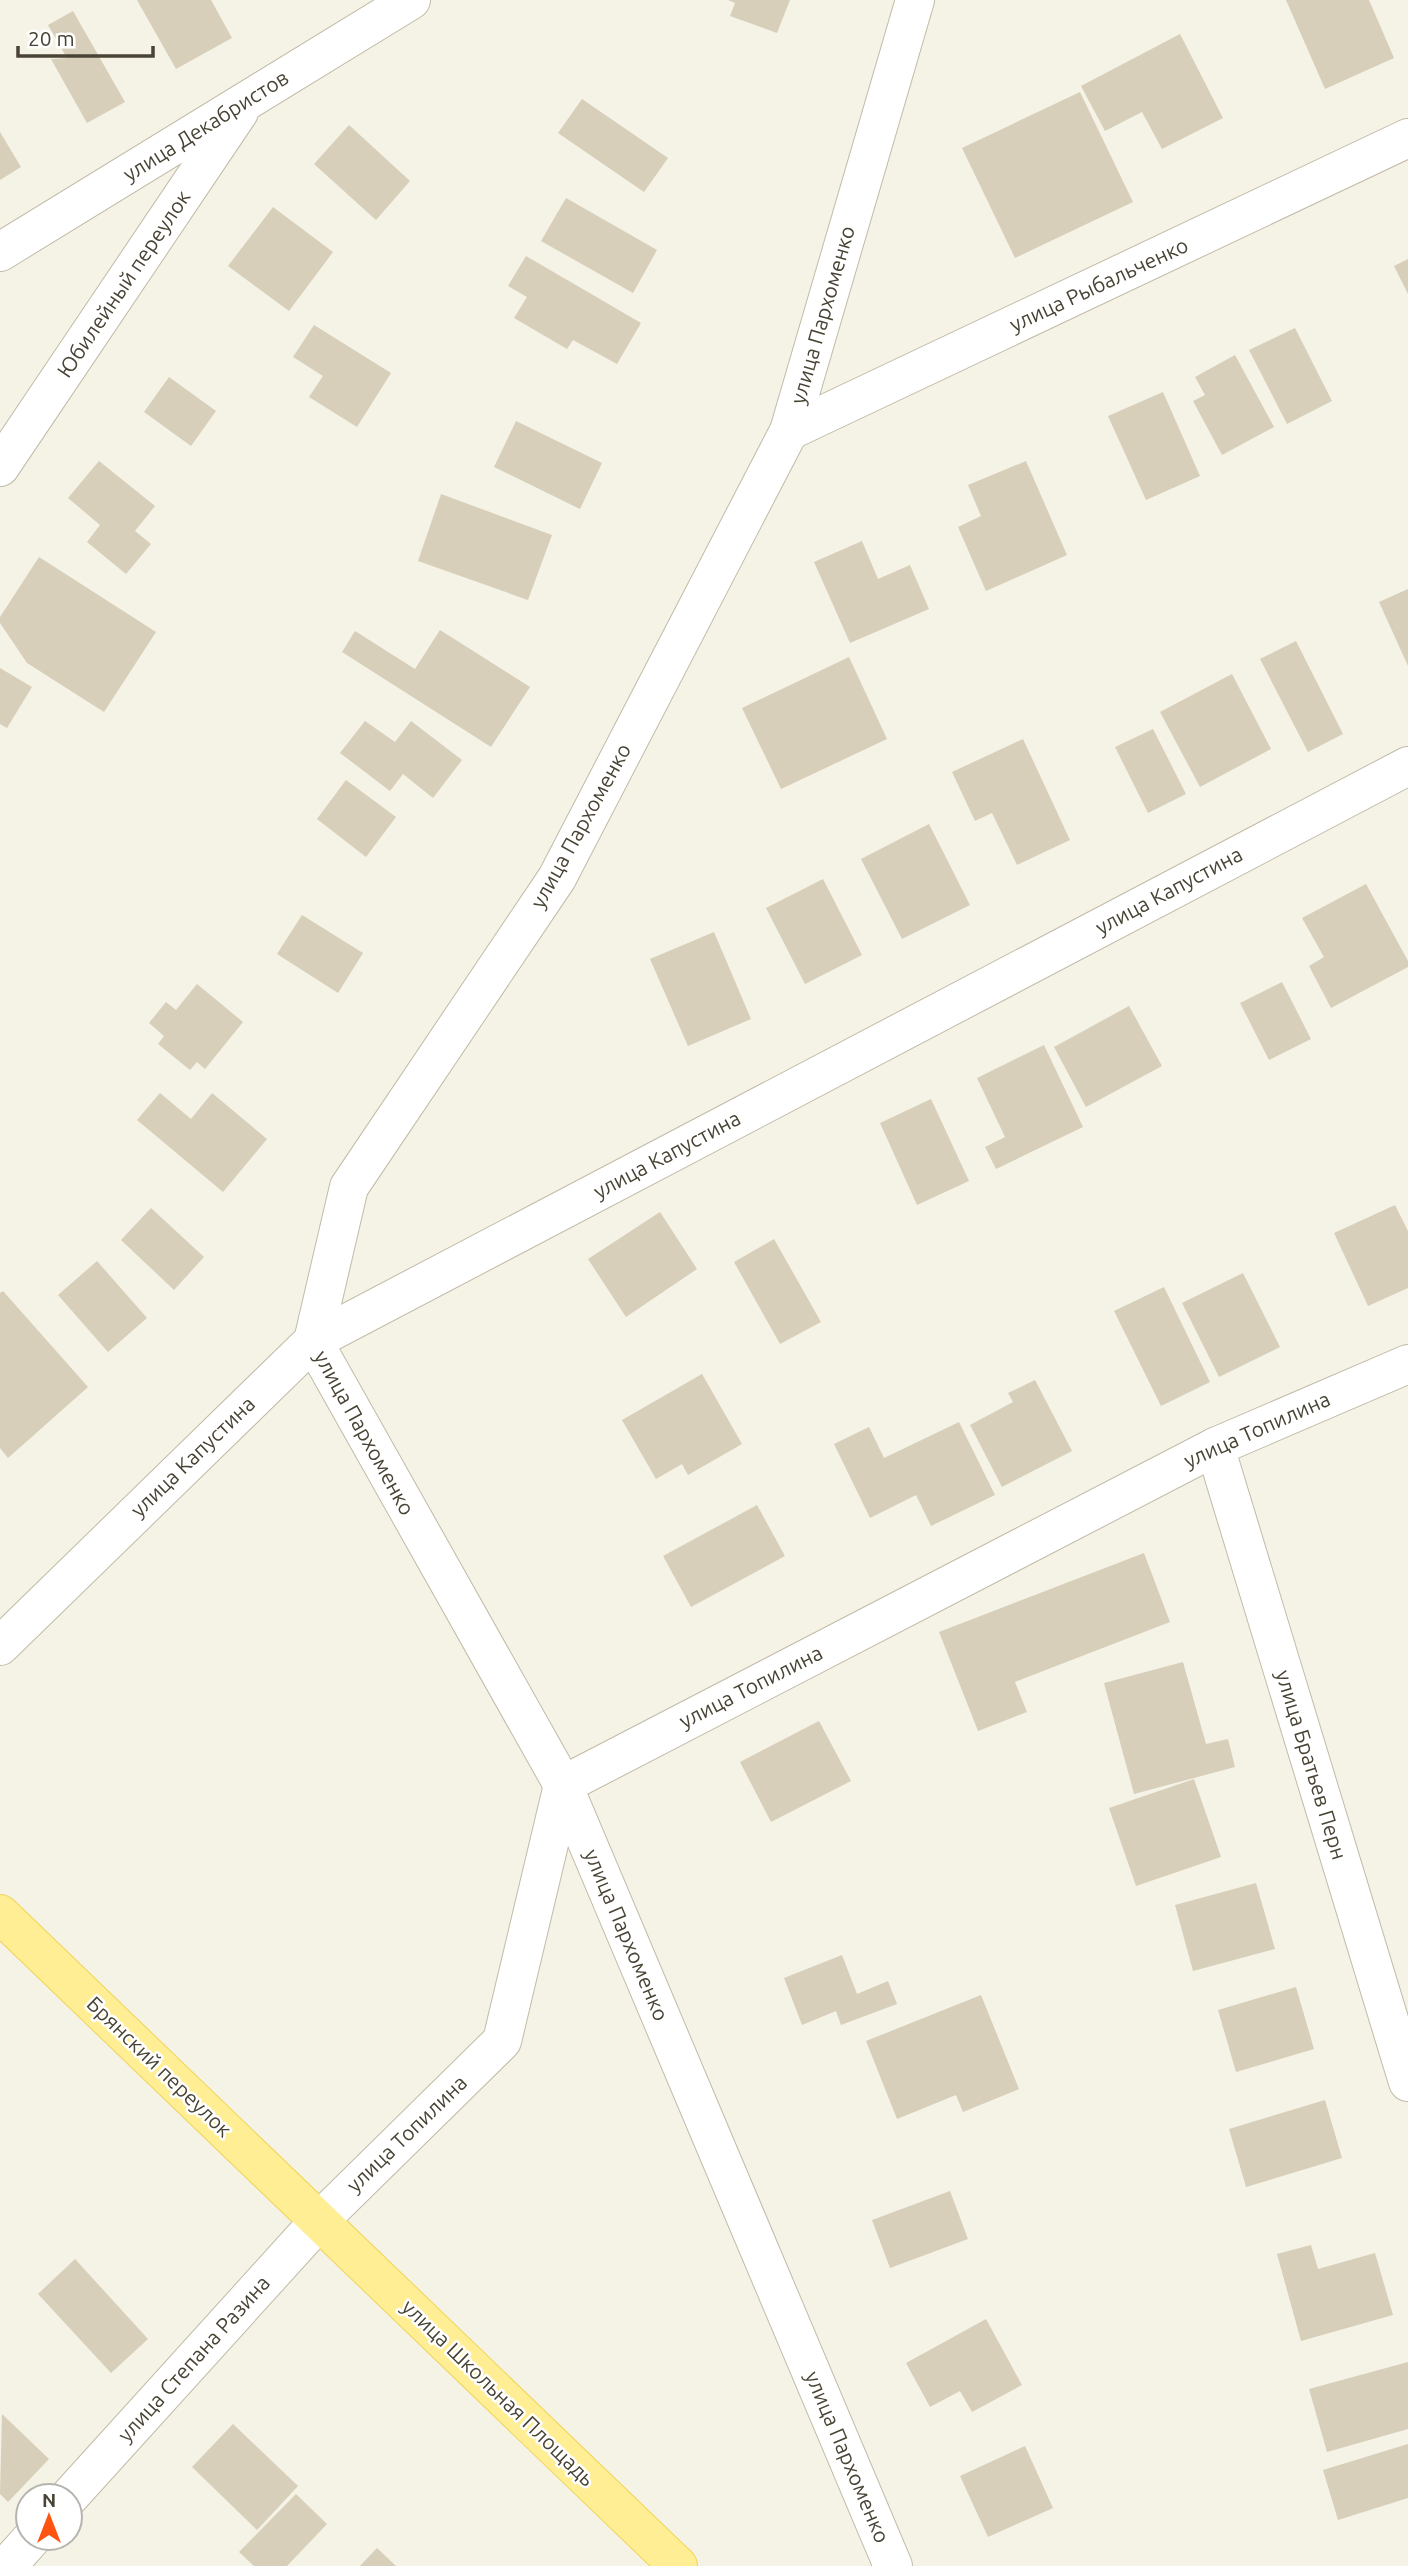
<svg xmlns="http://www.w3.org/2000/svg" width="1408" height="2566" viewBox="0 0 1408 2566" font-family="Ubuntu,sans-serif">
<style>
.building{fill:#d7cfba}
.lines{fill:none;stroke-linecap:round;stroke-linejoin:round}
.minor-casing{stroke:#c1bba7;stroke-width:40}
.major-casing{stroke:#efd559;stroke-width:40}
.minor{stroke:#fff;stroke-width:38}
.major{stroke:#ffee94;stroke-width:38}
.labels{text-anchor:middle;stroke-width:5;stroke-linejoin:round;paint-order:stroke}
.street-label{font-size:21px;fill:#484334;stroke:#fff}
</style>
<rect width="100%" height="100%" fill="#f5f2e6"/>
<g class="building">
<polygon points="137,0 211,0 232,38 176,69"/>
<polygon points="728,0 790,0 777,33 730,16 735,3"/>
<polygon points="1286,0 1369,0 1394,58 1325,89"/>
<polygon points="73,11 125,102 87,123 51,59 67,58 48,25"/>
<polygon points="1180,34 1223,118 1162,149 1142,112 1105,131 1081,86"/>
<polygon points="1080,92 1133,202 1015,258 962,148"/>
<polygon points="582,99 668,158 644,192 558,133"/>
<polygon points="349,125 410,181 376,220 314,164"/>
<polygon points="0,132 21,167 0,180"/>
<polygon points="566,198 657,250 633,293 541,241"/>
<polygon points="273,207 333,252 289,311 228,266"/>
<polygon points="526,256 641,323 617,364 573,340 567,349 514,318 527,297 508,286"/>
<polygon points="1408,259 1408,294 1394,266"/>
<polygon points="314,325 391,373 357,427 309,397 323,376 293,357"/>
<polygon points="1295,328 1332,401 1287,424 1249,350"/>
<polygon points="1235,355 1274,427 1222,455 1193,401 1205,395 1195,377"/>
<polygon points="169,377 216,411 191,446 144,412"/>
<polygon points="1163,392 1200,476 1146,500 1108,416"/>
<polygon points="516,421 602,463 580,509 494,467"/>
<polygon points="99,461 155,506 135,531 151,544 126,574 87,542 100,525 68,498"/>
<polygon points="1026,461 1067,555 986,591 958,527 981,516 968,485"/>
<polygon points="441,494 552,535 528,600 418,561"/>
<polygon points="862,541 878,579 910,565 929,609 850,643 814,562"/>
<polygon points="39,557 156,632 104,712 27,663 0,623 0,617"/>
<polygon points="1408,589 1408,666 1379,602"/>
<polygon points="440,630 530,687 491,747 342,652 355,631 415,669"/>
<polygon points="1296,641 1343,734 1308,752 1260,659"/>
<polygon points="849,657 887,739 781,789 742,708"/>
<polygon points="0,668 32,687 7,728 0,724"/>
<polygon points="1232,674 1271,749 1200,787 1160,712"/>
<polygon points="365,721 395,742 411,721 462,760 433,798 403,774 390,791 340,753"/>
<polygon points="1153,729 1186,794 1148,813 1115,747"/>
<polygon points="1023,739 1070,840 1017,865 992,813 975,821 952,772"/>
<polygon points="346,780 396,817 366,857 317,819"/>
<polygon points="929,824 970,905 902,939 861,859"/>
<polygon points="823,879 862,955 805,984 766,908"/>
<polygon points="1366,884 1408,961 1408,967 1331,1008 1309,966 1324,957 1302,918"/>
<polygon points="302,915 363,953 338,993 277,954"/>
<polygon points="714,932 751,1019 688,1046 650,959"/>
<polygon points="1282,982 1311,1039 1269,1060 1240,1003"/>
<polygon points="197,984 243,1022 205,1069 197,1062 190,1070 158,1044 164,1036 149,1023 166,1002 176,1010"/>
<polygon points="1129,1006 1162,1066 1086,1107 1054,1047"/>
<polygon points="1044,1045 1083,1127 996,1169 985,1147 1005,1137 977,1078"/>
<polygon points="160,1093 191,1119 212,1093 267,1139 223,1192 137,1120"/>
<polygon points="931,1099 969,1181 917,1205 880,1123"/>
<polygon points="1395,1205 1408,1231 1408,1288 1368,1306 1334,1233"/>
<polygon points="151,1208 204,1257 174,1290 121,1240"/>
<polygon points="660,1212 697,1269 626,1317 588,1259"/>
<polygon points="774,1239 821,1322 780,1344 734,1262"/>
<polygon points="97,1261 147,1318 108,1352 58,1295"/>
<polygon points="1243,1273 1280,1347 1219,1377 1182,1303"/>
<polygon points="1164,1287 1210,1382 1161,1406 1114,1311"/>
<polygon points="3,1291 88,1387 8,1458 0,1448 0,1293"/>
<polygon points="702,1374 742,1444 688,1475 682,1464 656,1479 622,1420"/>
<polygon points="1035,1380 1072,1451 1002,1487 970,1425 1013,1402 1008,1393"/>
<polygon points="959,1422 995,1495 931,1526 916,1495 870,1518 834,1444 869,1427 884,1458"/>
<polygon points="757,1505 785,1556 691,1607 663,1556"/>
<polygon points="1144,1553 1170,1622 1015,1682 1027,1712 978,1731 939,1632"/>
<polygon points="1183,1662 1206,1744 1228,1739 1235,1767 1134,1794 1104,1683"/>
<polygon points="819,1721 851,1781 771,1822 740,1762"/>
<polygon points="1194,1779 1221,1857 1136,1886 1109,1808"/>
<polygon points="1256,1883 1275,1949 1193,1971 1175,1905"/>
<polygon points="842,1955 857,1994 888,1981 897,2004 841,2025 836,2011 802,2025 784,1978"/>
<polygon points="1296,1987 1314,2049 1236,2072 1218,2010"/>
<polygon points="981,1995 1019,2089 963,2112 956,2095 897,2119 866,2041"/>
<polygon points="1325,2100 1342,2158 1246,2187 1229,2129"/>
<polygon points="950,2191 968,2239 890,2268 872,2220"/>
<polygon points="1311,2245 1318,2269 1375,2253 1393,2315 1301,2341 1277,2254"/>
<polygon points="75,2259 148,2339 111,2373 38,2294"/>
<polygon points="986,2319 1022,2385 972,2412 960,2391 930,2407 906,2363"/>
<polygon points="1408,2362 1408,2429 1327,2452 1309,2389"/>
<polygon points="2,2414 49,2459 8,2502 0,2494"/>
<polygon points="233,2424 298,2486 257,2530 192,2467"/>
<polygon points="1408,2444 1408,2498 1338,2520 1323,2470"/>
<polygon points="1025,2446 1053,2508 988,2537 960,2476"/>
<polygon points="296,2494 327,2524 287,2566 254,2566 239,2552"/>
<polygon points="377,2548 396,2566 360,2566"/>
</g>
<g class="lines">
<defs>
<g id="minor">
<polyline points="0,252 411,0"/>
<polyline points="789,431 1408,138"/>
<polyline points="0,467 239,112"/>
<polyline points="1215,1447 1408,2082"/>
<polyline points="0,1646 313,1341 1408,766"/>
<polyline points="70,2496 319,2221 502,2041 563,1785 1215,1447 1408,1364"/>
<polyline points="7,2566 32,2538"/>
<polyline points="893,2566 563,1785 313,1341 349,1187 557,878 789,431 915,0"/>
</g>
<polyline id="major" points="0,1914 678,2566"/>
</defs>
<use href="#minor" class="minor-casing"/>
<use href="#major" class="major-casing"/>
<use href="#minor" class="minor"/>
<use href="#major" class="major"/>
</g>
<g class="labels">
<g class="street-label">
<text transform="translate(206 126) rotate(-32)" y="7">улица Декабристов</text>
<text transform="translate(124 284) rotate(-56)" y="7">Юбилейный переулок</text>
<text transform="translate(1099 285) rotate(-25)" y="7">улица Рыбальченко</text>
<text transform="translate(823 315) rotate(-74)" y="7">улица Пархоменко</text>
<text transform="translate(581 826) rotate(-61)" y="7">улица Пархоменко</text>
<text transform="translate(1169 891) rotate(-28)" y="7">улица Капустина</text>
<text transform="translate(667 1155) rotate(-28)" y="7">улица Капустина</text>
<text transform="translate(1257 1430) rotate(-24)" y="7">улица Топилина</text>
<text transform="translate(364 1433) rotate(61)" y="7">улица Пархоменко</text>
<text transform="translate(193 1457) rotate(-44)" y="7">улица Капустина</text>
<text transform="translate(751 1687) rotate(-27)" y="7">улица Топилина</text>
<text transform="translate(1311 1765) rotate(73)" y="7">улица Братьев Перн</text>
<text transform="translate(626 1935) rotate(67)" y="7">улица Пархоменко</text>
<text transform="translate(159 2067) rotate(44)" y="7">Брянский переулок</text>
<text transform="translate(407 2134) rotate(-44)" y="7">улица Топилина</text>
<text transform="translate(194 2359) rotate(-48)" y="7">улица Степана Разина</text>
<text transform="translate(498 2393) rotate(44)" y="7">улица Школьная Площадь</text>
<text transform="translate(847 2457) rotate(67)" y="7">улица Пархоменко</text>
</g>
</g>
<g transform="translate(49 2517)"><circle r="33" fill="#ffffff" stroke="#b6b4ae" stroke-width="2"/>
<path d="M0-5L12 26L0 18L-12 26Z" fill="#ff5312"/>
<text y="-10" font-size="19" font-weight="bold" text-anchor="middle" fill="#484334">N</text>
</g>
<path d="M18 46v10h135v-10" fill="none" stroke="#484334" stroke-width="3.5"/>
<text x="28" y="46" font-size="21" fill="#484334" stroke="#ffffff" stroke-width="5" paint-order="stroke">20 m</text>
</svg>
